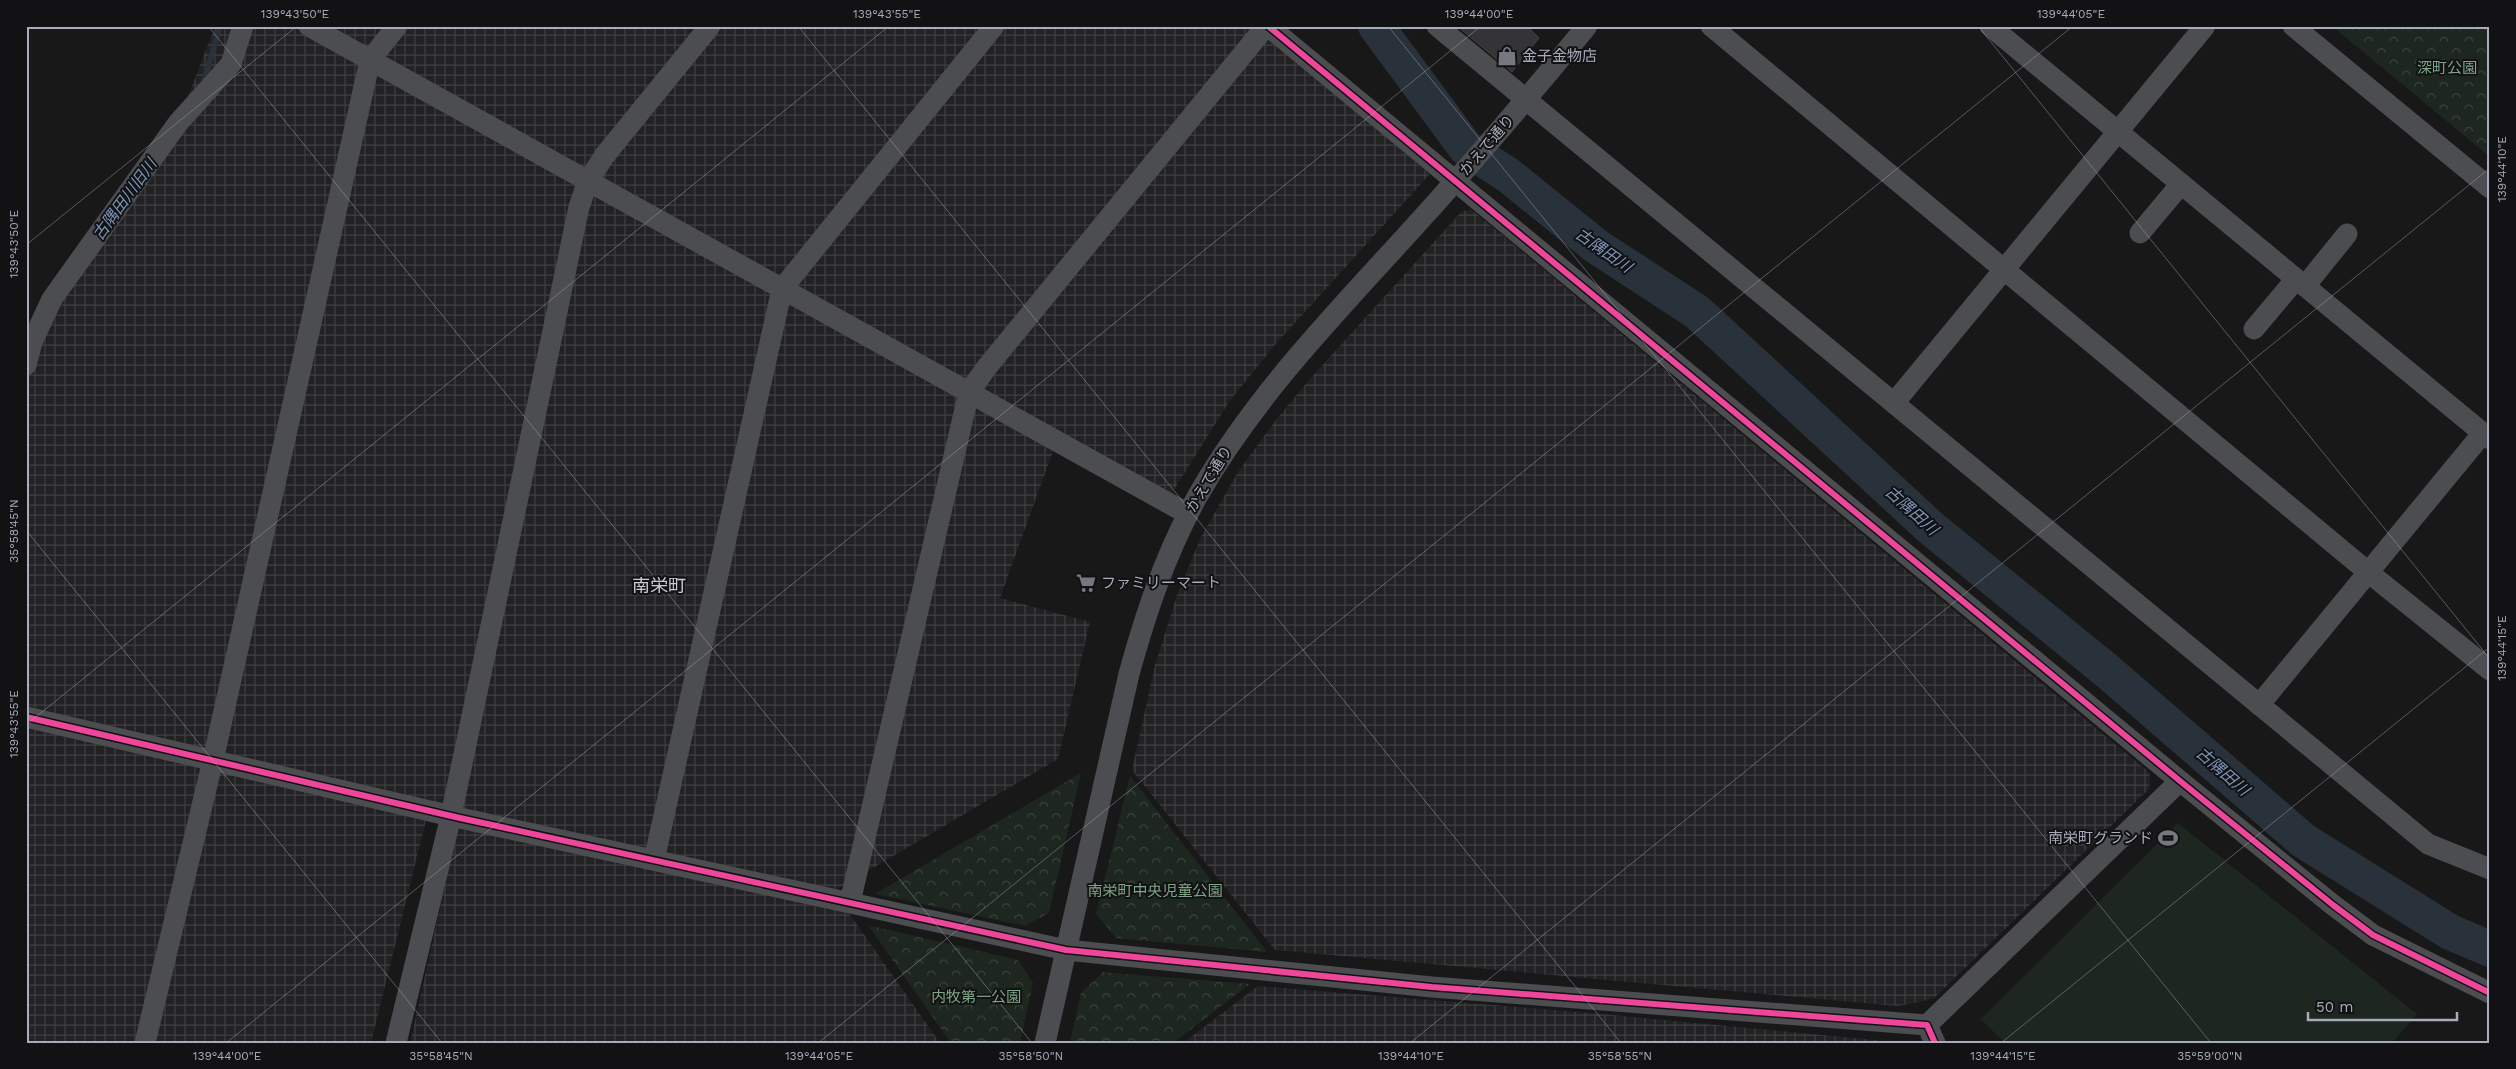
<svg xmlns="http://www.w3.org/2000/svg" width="2516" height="1069" viewBox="0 0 2516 1069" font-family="'Work Sans','Noto Sans JP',sans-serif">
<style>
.industrial{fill:url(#industrial-grid)}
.forest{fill:url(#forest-crowns)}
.pitch{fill:#1d261f}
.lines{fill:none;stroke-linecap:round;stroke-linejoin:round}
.stream{stroke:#29313b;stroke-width:6}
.river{stroke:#29313b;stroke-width:36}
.building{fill:#343436;stroke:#404144}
.minor{stroke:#4c4d51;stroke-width:21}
.cycleway-casing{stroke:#121214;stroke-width:9}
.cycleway{stroke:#ed469a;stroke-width:6}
.ticks{fill:none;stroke:#a8abba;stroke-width:1;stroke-opacity:0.45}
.labels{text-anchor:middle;stroke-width:4;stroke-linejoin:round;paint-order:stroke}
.poi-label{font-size:15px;fill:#a8abba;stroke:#121214;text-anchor:start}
.park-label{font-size:15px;fill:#7da784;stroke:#121214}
.street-label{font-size:15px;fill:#a8abba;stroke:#121214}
.water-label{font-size:16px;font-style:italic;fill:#7c95b8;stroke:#121214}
.quarter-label{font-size:18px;fill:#c9cbd6;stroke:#121214}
.neatline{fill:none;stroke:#a8abba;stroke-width:2}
.ticks-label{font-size:12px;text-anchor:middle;fill:#a8abba}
</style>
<defs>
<pattern id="industrial-grid" width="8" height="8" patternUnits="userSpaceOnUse" patternTransform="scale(1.25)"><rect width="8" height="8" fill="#222224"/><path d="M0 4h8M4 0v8" fill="none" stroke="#3f3f42"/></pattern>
<pattern id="forest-crowns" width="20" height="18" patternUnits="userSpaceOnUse" patternTransform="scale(1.25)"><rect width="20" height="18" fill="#1d261f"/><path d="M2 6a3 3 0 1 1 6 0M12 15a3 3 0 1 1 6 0" fill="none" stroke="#3b433d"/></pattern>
</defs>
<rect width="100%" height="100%" fill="#181818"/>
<g class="industrial">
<polygon points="215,26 1254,26 1430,174 1274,346 1229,402 1172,493 1060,432 1000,598 1090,622 1058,759 827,895 429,808 371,1043 26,1043 26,360 32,342 178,123"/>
<polygon points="1472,210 2150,773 2149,789 1933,999 1898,1006 1275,950 1132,770 1155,665 1177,595 1201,537 1238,472 1275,421 1310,379 1462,211"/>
<polygon points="460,818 844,906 940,1043 410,1043"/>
<polygon points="1258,986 1591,1013 1906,1043 1183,1043"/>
</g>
<g class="forest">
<polygon points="2332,26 2490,26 2490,157"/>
<polygon points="1081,773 1049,913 1025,926 875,894"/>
<polygon points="1130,776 1267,952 1116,938 1096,914"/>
<polygon points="868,925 1018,960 1033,983 1020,1043 951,1043"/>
<polygon points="1103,972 1250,984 1173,1043 1070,1043 1081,993"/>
</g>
<polygon class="pitch" points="2178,823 2417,1014 2392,1043 2005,1043 1981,1019"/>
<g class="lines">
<polyline class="stream" points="204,81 220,26"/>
<polyline class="river" points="1376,26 1466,148 1508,175 1596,246 1697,312 1931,528 2106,670 2304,841 2450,932 2490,949"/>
</g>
<polygon class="building" points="1457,26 1527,26 1539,38 1512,72"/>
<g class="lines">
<g class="minor">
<polyline points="309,26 1188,514"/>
<polyline points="1268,26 2180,781 2333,905 2373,935 2490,993"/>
<polyline points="1437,26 2428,844 2490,869"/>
<polyline points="1711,26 2368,572 2490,670"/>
<polyline points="1990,26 2490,439"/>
<polyline points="2293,26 2490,188"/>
<polyline points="2140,233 2181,184"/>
<polyline points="2305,286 2347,234"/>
<polyline points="2254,329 2296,279"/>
<polyline points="26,365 32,342 52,299 178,123 231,64 243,26"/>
<polyline points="1894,403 2205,26"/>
<polyline points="2259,705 2483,433"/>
<polyline points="26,717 460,818 1066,950 1432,987 1927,1025 1935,1043"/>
<polyline points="654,860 782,289 994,26"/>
<polyline points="850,902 969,392 987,367 1266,26"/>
<polyline points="1927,1025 2180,781"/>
<polyline points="145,1043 213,760 370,60 397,26"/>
<polyline points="396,1043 451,816 579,207 588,181 605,155 710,26"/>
<path d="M1045 1043 1129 674C1146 612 1166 553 1197 497 1252 400 1330 319 1405 237 1468 168 1528 98 1587 26"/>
</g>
<defs>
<g id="cycleway">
<polyline points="1268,26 2180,781 2333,905 2373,935 2490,993"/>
<polyline points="26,717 460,818 1066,950 1432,987 1927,1025 1935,1043"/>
</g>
</defs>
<use href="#cycleway" class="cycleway-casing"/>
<use href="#cycleway" class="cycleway"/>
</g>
<path class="ticks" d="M208 26 1032 1043M798 26 1621 1043M1388 26 2211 1043M1978 26 2490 659M26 245 297 26M26 530 442 1043M26 725 889 26M226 1043 1481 26M818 1043 2073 26M1410 1043 2490 168M2001 1043 2490 647"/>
<defs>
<symbol id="shop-bare" viewBox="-9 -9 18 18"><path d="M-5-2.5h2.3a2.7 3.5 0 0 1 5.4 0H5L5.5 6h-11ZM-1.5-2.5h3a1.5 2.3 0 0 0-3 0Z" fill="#767881" stroke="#121214" stroke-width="2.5" paint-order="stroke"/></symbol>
<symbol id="supermarket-bare" viewBox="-9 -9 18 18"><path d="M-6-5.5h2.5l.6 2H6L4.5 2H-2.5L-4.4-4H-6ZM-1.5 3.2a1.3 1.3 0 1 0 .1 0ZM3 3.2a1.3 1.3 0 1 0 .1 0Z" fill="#767881" stroke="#121214" stroke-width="2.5" paint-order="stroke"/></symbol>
<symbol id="stadium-bare" viewBox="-9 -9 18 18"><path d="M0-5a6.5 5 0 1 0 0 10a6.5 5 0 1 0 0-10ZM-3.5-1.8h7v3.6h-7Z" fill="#767881" stroke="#121214" stroke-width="2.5" paint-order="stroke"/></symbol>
</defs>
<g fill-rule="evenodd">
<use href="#shop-bare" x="1493" y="42" width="28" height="28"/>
<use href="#supermarket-bare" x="1072" y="569" width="28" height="28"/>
<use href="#stadium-bare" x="2154" y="824" width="28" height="28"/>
</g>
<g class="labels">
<g class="poi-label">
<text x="1522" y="61">金子金物店</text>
<text x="1101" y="588">ファミリーマート</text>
<text x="2153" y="843" text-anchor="end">南栄町グランド</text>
</g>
<g class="park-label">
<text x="2447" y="73">深町公園</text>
<text x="1155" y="896">南栄町中央児童公園</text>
<text x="976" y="1002">内牧第一公園</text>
</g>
<g class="street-label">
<text transform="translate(1487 145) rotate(-49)" y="5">かえで通り</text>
<text transform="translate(1209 479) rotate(-59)" y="5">かえで通り</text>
</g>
<g class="water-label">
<text transform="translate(124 199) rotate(-54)" y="6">古隅田川旧川</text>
<text transform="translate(1604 250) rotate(35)" y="6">古隅田川</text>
<text transform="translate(1912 510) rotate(42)" y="6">古隅田川</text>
<text transform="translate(2223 771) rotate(41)" y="6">古隅田川</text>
</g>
<g class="quarter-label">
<text x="659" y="592">南栄町</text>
</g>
</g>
<rect width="2516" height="1069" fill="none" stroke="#121214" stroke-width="55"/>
<path d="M2308 1012v8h149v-8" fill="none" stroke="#a8abba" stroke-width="2.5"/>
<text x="2316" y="1012" font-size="15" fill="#a8abba" stroke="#121214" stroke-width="4" paint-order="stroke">50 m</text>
<rect x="28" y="28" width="2460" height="1014" class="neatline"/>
<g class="ticks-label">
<text x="295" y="18">139°43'50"E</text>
<text x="887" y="18">139°43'55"E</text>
<text x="1479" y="18">139°44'00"E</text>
<text x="2071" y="18">139°44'05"E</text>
<text transform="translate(2502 169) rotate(-90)" y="4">139°44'10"E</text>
<text transform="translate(14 244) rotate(-90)" y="4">139°43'50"E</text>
<text transform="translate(14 531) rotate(-90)" y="4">35°58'45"N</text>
<text transform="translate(2502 648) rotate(-90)" y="4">139°44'15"E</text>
<text transform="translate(14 724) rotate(-90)" y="4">139°43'55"E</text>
<text x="227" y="1060">139°44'00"E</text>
<text x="441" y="1060">35°58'45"N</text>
<text x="819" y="1060">139°44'05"E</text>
<text x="1031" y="1060">35°58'50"N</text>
<text x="1411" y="1060">139°44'10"E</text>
<text x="1620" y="1060">35°58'55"N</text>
<text x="2003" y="1060">139°44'15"E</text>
<text x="2210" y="1060">35°59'00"N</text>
</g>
</svg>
